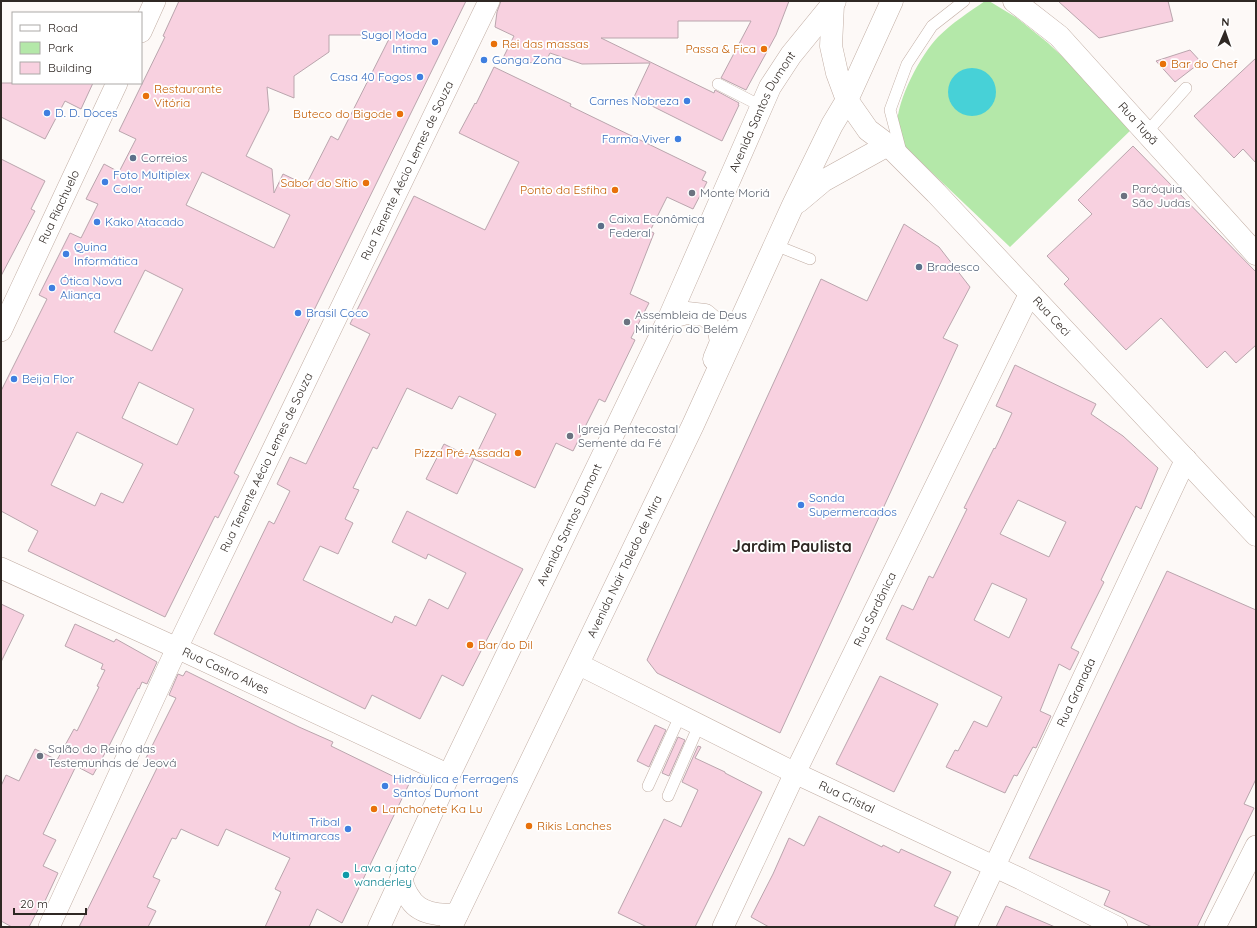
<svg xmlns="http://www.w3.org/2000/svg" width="1257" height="928" viewBox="0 0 1257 928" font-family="Quicksand,sans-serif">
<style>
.green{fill:#b4e8a9}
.water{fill:#47d1d7}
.building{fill:#f8d1e0;stroke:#baa5ad;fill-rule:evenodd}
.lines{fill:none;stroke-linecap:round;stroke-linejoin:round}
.service-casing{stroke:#c1ada3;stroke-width:12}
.minor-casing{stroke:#c1ada3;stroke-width:22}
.secondary-casing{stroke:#c1ada3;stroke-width:23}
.service{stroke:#fff;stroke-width:11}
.minor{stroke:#fff;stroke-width:21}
.secondary{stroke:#fff;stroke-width:22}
.shop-dot{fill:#3f7fe0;stroke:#fff;stroke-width:1.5}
.food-dot{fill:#e8710a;stroke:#fff;stroke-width:1.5}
.service-dot{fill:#5c6f8a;stroke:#fff;stroke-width:1.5}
.worship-dot{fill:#6b7280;stroke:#fff;stroke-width:1.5}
.culture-dot{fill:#0f9aa8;stroke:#fff;stroke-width:1.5}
.labels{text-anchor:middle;stroke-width:3.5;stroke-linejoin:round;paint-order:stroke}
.shop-label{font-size:12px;fill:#366cbe;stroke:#fff;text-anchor:start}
.food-label{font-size:12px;fill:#c56008;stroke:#fff;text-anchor:start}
.street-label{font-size:12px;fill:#2f2824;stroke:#fff}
.service-label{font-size:12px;fill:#4e5e75;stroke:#fff;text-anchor:start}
.worship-label{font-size:12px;fill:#5b616d;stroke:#fff;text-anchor:start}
.culture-label{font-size:12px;fill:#0d838f;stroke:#fff;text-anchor:start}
.district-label{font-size:16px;font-weight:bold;fill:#2f2824;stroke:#fff}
</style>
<rect width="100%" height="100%" fill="#fdf9f7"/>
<path class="green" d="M985 1H989L1017 18 1048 43 1102 94 1134 127 1010 247 903 145C901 140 898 133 897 128 896 101 920 56 938 37 952 23 969 12 985 1Z"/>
<circle class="water" cx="972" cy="92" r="24"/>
<g class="building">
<path d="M179 1H466L234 473 239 476 218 518 215 516 165 617 28 551 38 531 1 511V391L47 299 39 295 70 233 81 238 98 204 86 199 104 164 119 172 136 139 119 131 165 37 163 36ZM329 35H391L338 140 331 136 306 185 283 174 274 193 272 169 246 156 269 110 267 87 294 98V76L329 52ZM202 172 290 215 274 248 186 205ZM145 270 183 289 152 351 114 332ZM139 382 194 409 177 445 122 418ZM77 432 143 464 123 503 101 493 95 506 51 485Z"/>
<polygon points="501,1 789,1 776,35 746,90 721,78 751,21 678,21 678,38 601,38 714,93 715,90 739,103 738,105 739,105 722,141 634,97 650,63 582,64 550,53 545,63 501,62 514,36 495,27 497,12"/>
<polygon points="1058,1 1168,1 1173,21 1099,38"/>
<polygon points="1190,50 1201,62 1175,82 1156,61"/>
<polygon points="1256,58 1256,163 1243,149 1234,158 1194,116"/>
<polygon points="494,67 571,104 570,106 706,172 702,180 707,182 693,209 667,197 650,231 654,233 630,294 649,303 631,338 635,340 605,402 599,399 573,451 556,443 535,488 474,459 496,414 459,396 452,409 407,388 377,449 373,447 353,488 359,490 345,519 353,523 338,554 320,546 303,580 392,623 395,616 416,626 429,599 448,609 466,573 428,554 426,559 392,542 407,511 523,569 463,686 442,675 420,719 372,695 365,709 214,634 269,521 274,524 290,491 277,484 290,457 306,464 370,334 350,324 414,196 485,230 519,162 459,133 475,103 476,104"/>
<polygon points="1,83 93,83 81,109 65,101 45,139 1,117"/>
<polygon points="1133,146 1256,272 1256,345 1236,363 1225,351 1207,368 1161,318 1126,350 1064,284 1069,279 1047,256 1092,214 1078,200"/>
<polygon points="1,159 45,181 31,209 35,211 1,276"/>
<polygon points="904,224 939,247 970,287 943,338 958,345 780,733 657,673 647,660 821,279 867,301"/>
<path d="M1015 365 1096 404 1091 414 1123 436 1158 468 1141 509 1136 506 1101 580 1104 582 1071 648 1079 652 1070 670 1059 664 1040 711 1051 716 1036 748 1033 747 1017 776 1014 775 1005 793 946 767 955 750 958 751 974 721 987 727 1002 697 886 639 902 605 913 610 929 576 933 578 967 509 964 508 994 448 995 449 1012 413 996 406ZM1018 500 1066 522 1049 557 1000 534ZM992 583 1027 599 1009 638 974 620Z"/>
<polygon points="444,444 474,459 457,494 426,479"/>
<polygon points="1167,571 1256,610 1256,779 1244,804 1254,808 1197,927 1152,927 1104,905 1110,891 1029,858"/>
<polygon points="1,604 24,615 1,662"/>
<polygon points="75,624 114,642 116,639 157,662 147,684 142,682 139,689 138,688 110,744 93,775 76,766 43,834 56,840 43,866 58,873 44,903 42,902 29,927 12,927 1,921 1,786 6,775 19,781 35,749 57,760 74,729 77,731 99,687 97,686 105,670 101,669 103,664 65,646"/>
<polygon points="186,671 299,727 333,742 331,746 409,784 342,923 317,909 309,927 265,927 281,892 275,889 290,858 226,829 218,846 181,829 176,839 172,838 153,877 160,880 147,907 156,911 148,927 79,927 159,764 146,758 176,698 169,695 178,674 183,676"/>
<polygon points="880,676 938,704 894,792 836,764"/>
<polygon points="655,725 666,730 649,767 637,761"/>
<polygon points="678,737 685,740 669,776 662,773"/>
<polygon points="698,746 701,747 695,758 725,772 725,773 762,792 695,927 647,927 618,913 664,819 681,827 698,790 682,782"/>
<polygon points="819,816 882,847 883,845 899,853 901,849 951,872 934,906 958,917 954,927 769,927 751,917 773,874 789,838 804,846"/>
<polygon points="1006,906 1055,927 996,927"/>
</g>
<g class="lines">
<defs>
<g id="service">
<polyline points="718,84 761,106"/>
<polyline points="1147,132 1186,88"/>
<polyline points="901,152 890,110 907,64 932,26 964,1"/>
<polyline points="775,245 810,259"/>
<polyline points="648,786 680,716"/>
<polyline points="668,796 699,725"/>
</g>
<g id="minor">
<polyline points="141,32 155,1"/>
<path id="s1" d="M1 331 117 83"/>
<path id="s2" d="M1 568 177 648 449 775"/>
<path id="s3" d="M578 664 795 773 1021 879 1117 927"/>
<path id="s4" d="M49 927 177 648 489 1"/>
<path id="s5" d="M723 927 795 773 1030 293"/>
<path id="s6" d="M966 927 1186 459"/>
<polyline points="1215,927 1256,846"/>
</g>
<g id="secondary">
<path id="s7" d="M1014 1 1059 36 1256 254"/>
<path id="s8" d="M833 4 831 46 837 73 847 100 868 130 888 145 936 193 1256 535"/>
<polyline points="798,202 823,181 888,145"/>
<polyline points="669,318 687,313 705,315 718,326 721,342 714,359"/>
<path d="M401 879C403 885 405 892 409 897 418 914 440 916 457 914"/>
<path id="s9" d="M379 927 449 775 669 318 770 87 791 55 835 1"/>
<path id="s10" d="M451 927 693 425 793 205 832 125 847 100 892 1"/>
</g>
</defs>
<use href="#service" class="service-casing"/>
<use href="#minor" class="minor-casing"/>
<use href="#secondary" class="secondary-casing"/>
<use href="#service" class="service"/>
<use href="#minor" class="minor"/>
<use href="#secondary" class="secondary"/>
</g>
<g class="shop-dot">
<circle cx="435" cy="42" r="4"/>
<circle cx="484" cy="60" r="4"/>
<circle cx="420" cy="77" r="4"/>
<circle cx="687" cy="101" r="4"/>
<circle cx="47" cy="113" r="4"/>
<circle cx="678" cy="139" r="4"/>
<circle cx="105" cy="182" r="4"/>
<circle cx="97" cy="222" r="4"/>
<circle cx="66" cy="254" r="4"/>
<circle cx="52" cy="288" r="4"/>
<circle cx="298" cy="313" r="4"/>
<circle cx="14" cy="379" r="4"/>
<circle cx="801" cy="505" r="4"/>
<circle cx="385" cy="786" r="4"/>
<circle cx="348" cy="829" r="4"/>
</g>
<g class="food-dot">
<circle cx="494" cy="44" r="4"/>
<circle cx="764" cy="49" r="4"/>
<circle cx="1163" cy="64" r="4"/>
<circle cx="146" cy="96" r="4"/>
<circle cx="400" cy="114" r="4"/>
<circle cx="366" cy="183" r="4"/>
<circle cx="615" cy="190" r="4"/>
<circle cx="518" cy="453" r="4"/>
<circle cx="470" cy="645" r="4"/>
<circle cx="374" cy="809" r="4"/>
<circle cx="529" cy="826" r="4"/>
</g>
<g class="service-dot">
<circle cx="133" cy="158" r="4"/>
<circle cx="601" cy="226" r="4"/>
<circle cx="919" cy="267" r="4"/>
</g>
<g class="worship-dot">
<circle cx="692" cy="193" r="4"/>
<circle cx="1124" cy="196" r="4"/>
<circle cx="627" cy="322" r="4"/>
<circle cx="570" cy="436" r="4"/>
<circle cx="40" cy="756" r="4"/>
</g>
<circle class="culture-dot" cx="346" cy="875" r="4"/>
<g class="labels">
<g class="shop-label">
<text x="427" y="39" text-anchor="end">Sugol Moda<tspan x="427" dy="14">Intima</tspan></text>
<text x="492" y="64">Gonga Zona</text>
<text x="412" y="81" text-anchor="end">Casa 40 Fogos</text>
<text x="679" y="105" text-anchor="end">Carnes Nobreza</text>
<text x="55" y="117">D. D. Doces</text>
<text x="670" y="143" text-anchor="end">Farma Viver</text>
<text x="113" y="179">Foto Multiplex<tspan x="113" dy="14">Color</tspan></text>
<text x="105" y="226">Kako Atacado</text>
<text x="74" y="251">Quina<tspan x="74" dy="14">Informática</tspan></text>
<text x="60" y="285">Ótica Nova<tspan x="60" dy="14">Aliança</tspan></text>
<text x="306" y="317">Brasil Coco</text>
<text x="22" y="383">Beija Flor</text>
<text x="809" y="502">Sonda<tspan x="809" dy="14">Supermercados</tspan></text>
<text x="393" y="783">Hidráulica e Ferragens<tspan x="393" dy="14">Santos Dumont</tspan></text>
<text x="340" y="826" text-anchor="end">Tribal<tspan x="340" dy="14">Multimarcas</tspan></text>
</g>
<g class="food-label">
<text x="502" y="48">Rei das massas</text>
<text x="756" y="53" text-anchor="end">Passa &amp; Fica</text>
<text x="1171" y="68">Bar do Chef</text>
<text x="154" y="93">Restaurante<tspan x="154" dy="14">Vitória</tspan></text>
<text x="392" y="118" text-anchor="end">Buteco do Bigode</text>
<text x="358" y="187" text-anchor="end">Sabor do Sítio</text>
<text x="607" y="194" text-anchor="end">Ponto da Esfiha</text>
<text x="510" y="457" text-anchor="end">Pizza Pré-Assada</text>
<text x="478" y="649">Bar do Dil</text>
<text x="382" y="813">Lanchonete Ka Lu</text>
<text x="537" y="830">Rikis Lanches</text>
</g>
<g class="street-label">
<text dy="4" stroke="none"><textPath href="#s9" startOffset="901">Avenida Santos Dumont</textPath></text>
<text dy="4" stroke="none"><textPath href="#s7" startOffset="175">Rua Tupã</textPath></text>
<text dy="4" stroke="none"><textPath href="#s4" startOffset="837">Rua Tenente Aécio Lemes de Souza</textPath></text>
<text dy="4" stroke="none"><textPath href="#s1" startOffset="137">Rua Riachuelo</textPath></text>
<text dy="4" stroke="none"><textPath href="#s8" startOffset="397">Rua Ceci</textPath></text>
<text dy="4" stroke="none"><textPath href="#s4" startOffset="513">Rua Tenente Aécio Lemes de Souza</textPath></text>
<text dy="4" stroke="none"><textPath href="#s9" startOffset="445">Avenida Santos Dumont</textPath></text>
<text dy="4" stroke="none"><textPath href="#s10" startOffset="400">Avenida Nair Toledo de Mira</textPath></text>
<text dy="4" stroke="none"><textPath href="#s5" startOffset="352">Rua Sardônica</textPath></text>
<text dy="4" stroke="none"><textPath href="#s2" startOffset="247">Rua Castro Alves</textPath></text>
<text dy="4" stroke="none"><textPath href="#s6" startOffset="259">Rua Granada</textPath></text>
<text dy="4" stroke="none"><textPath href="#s3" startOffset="300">Rua Cristal</textPath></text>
</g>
<g class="service-label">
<text x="141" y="162">Correios</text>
<text x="609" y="223">Caixa Econômica<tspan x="609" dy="14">Federal</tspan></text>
<text x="927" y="271">Bradesco</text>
</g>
<g class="worship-label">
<text x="1132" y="193">Paróquia<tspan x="1132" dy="14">São Judas</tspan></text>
<text x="700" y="197">Monte Moriá</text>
<text x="635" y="319">Assembleia de Deus<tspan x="635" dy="14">Minitério do Belém</tspan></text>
<text x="578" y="433">Igreja Pentecostal<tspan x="578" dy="14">Semente da Fé</tspan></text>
<text x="48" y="753">Salão do Reino das<tspan x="48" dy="14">Testemunhas de Jeová</tspan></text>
</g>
<g class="culture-label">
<text x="354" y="872">Lava a jato<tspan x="354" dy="14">wanderley</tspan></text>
</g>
<g class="district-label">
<text x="792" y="552">Jardim Paulista</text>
</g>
</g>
<rect width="1257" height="928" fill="none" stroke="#2f2824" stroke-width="4"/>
<rect x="12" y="12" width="130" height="72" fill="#ffffff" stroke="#aca9a7"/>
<rect x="20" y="25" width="20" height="6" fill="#ffffff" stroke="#aca9a7"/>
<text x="48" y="32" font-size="12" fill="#2f2824">Road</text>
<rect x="20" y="42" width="20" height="12" fill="#b4e8a9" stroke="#aca9a7"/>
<text x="48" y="52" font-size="12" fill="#2f2824">Park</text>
<rect x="20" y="62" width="20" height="12" fill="#f8d1e0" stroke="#aca9a7"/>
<text x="48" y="72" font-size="12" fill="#2f2824">Building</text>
<g transform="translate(1225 32) rotate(2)" stroke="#ffffff" stroke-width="3" paint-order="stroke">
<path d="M0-3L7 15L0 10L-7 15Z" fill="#2f2824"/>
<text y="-6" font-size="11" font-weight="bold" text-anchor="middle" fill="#2f2824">N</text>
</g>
<path d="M14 908v6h72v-6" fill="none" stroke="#2f2824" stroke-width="2"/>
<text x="20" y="908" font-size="12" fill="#2f2824" stroke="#ffffff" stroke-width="3" paint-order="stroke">20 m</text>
</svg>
